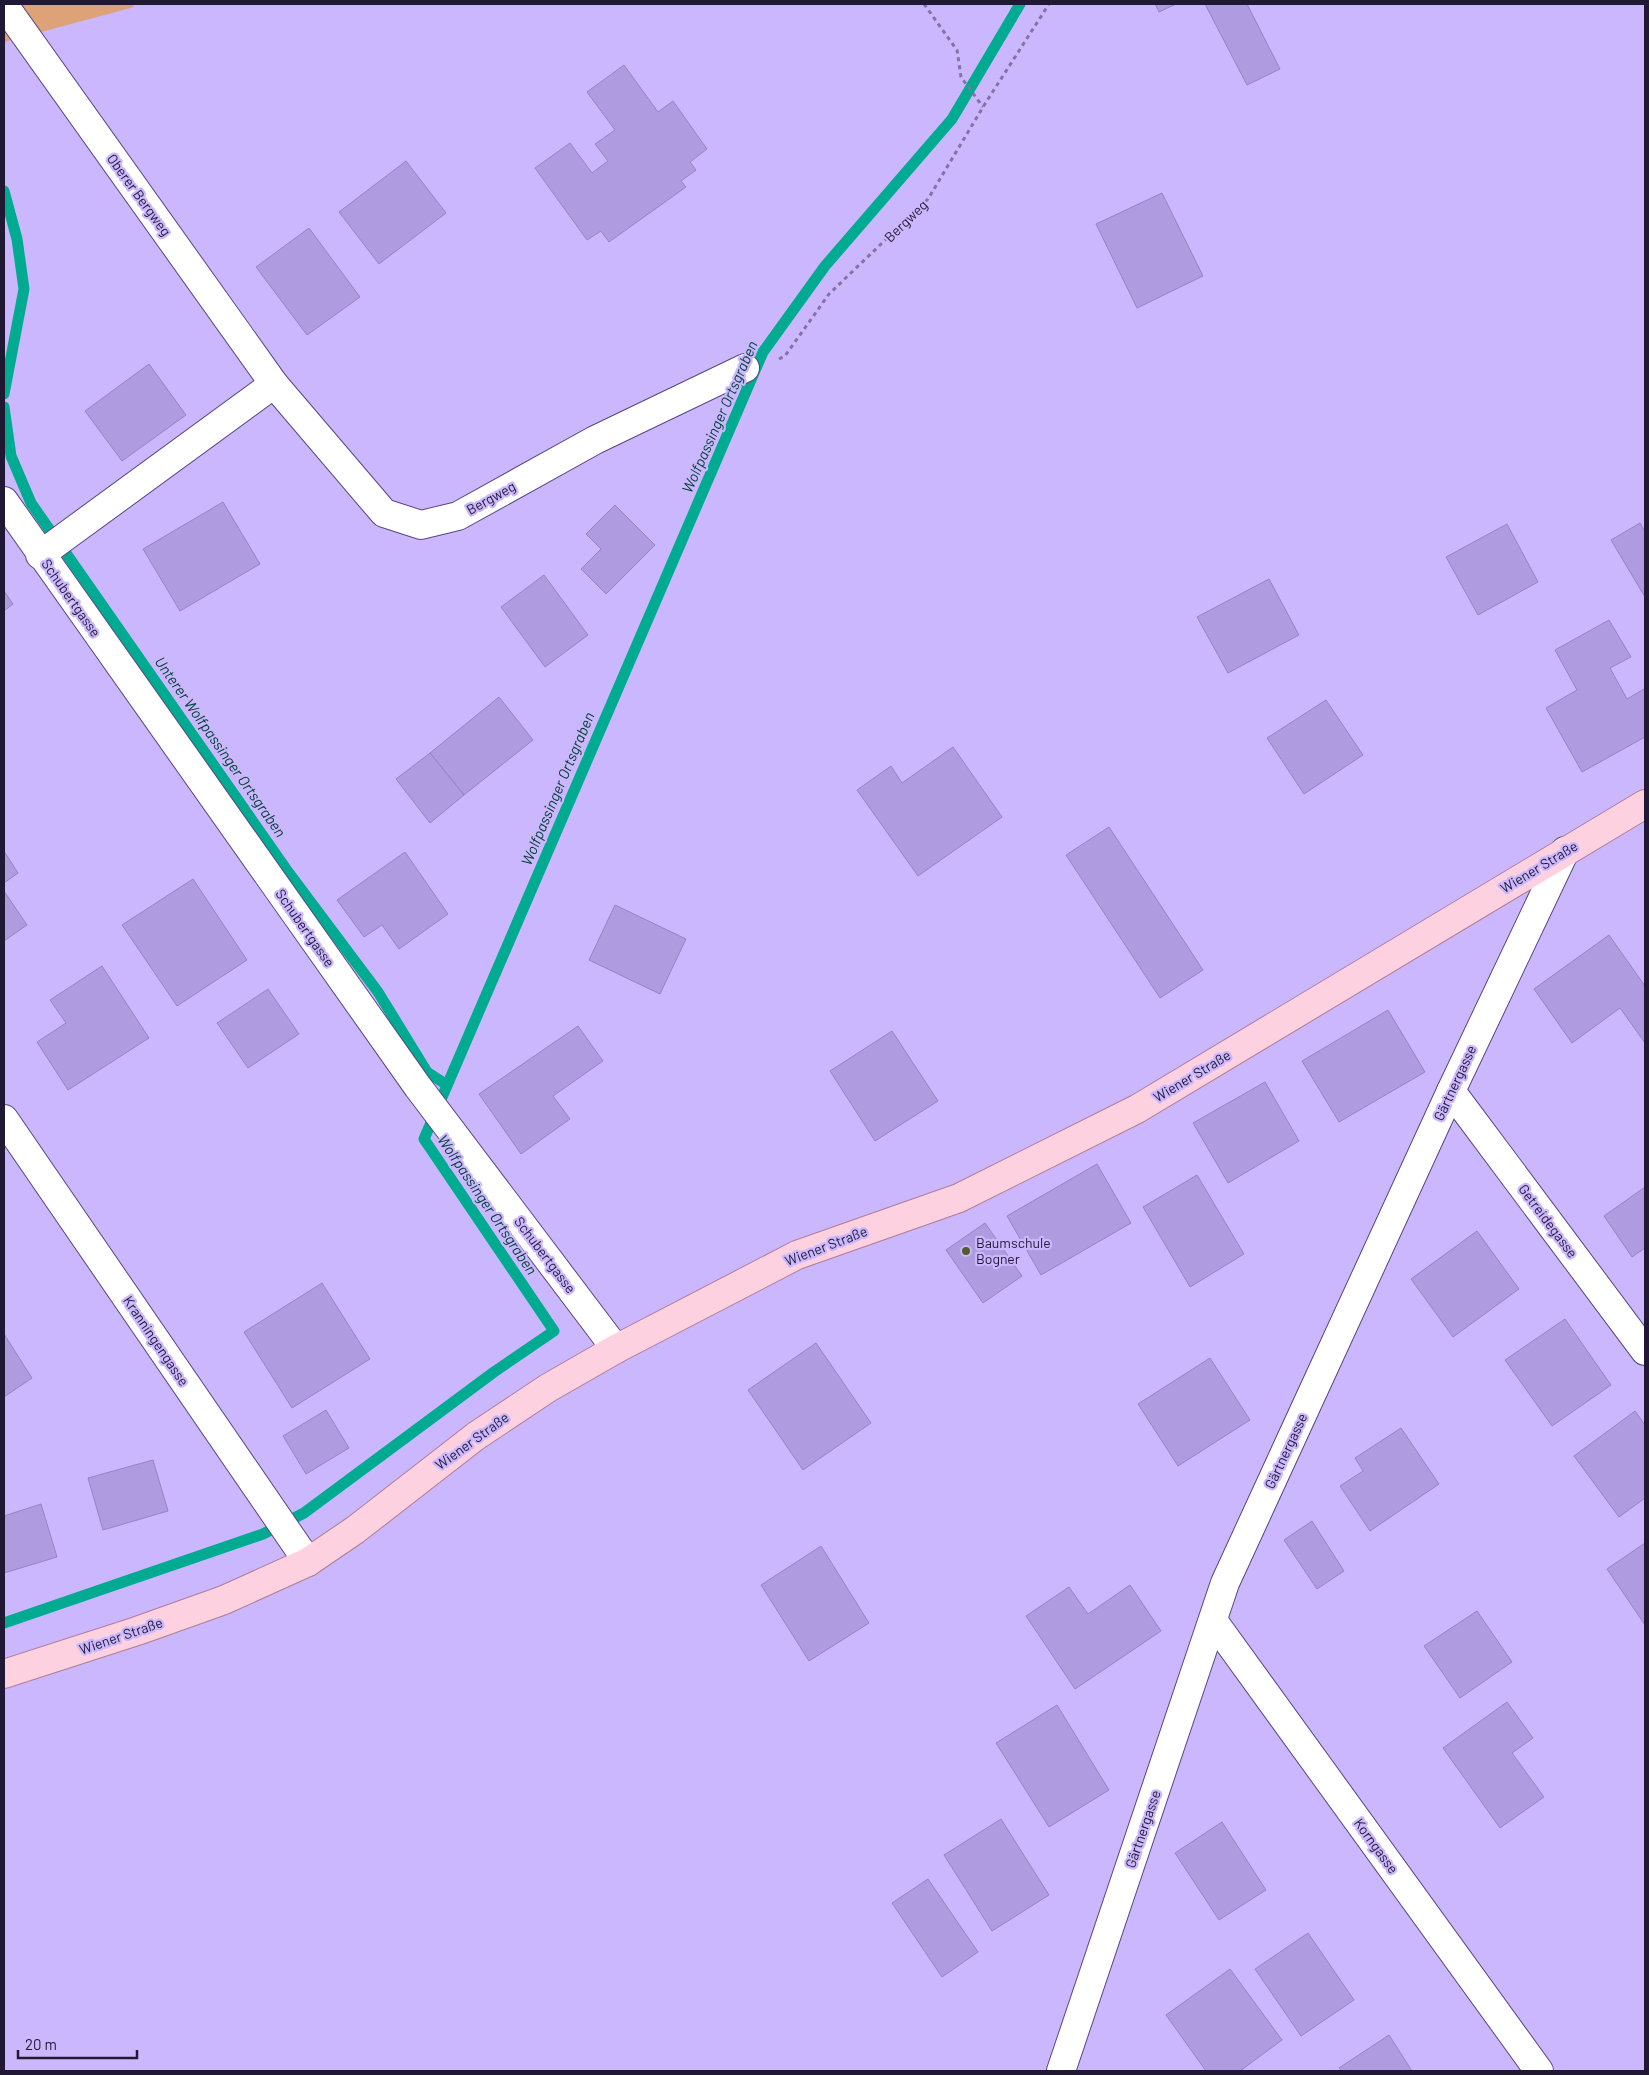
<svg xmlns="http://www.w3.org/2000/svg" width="1649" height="2075" viewBox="0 0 1649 2075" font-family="Barlow,sans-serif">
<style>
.green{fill:#dda277}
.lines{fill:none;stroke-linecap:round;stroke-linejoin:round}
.stream{stroke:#01ab92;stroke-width:11}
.building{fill:#af9bdf;stroke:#9783c6}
.minor-casing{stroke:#594683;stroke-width:30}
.major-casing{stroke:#af7d96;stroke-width:30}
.path{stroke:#8173a6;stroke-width:3;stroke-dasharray:4 4;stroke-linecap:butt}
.minor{stroke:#fff;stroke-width:28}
.major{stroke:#fdd1e0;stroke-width:28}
.poi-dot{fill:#545c2b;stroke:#cbb7fd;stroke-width:2}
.labels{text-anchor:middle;stroke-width:4.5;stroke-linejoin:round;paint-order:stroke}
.street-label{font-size:14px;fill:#211933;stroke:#cbb7fd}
.poi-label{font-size:14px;fill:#211933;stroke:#cbb7fd;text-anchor:start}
.water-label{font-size:15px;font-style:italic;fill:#014035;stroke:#cbb7fd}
</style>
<rect width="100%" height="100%" fill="#cbb7fd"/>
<polygon class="green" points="4,4 132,4 134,7 4,42"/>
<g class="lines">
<g class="stream">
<polyline points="4,191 17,239 24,289 4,394"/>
<polyline points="4,407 11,456 31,503 286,869 378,992 427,1072 447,1085"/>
<polyline points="4,1623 263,1534 304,1513 494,1372 554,1331 424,1139 763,352 825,266 952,119 1020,4"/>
</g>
</g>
<g class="building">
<polygon points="1155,4 1176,4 1159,12"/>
<polygon points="1205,4 1247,4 1280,69 1247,85"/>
<polygon points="624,65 658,112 673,101 707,149 690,162 696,170 681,181 686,187 609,242 601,231 587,240 535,168 570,143 592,173 608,161 595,144 615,130 587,92"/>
<polygon points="406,161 446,213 379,264 339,212"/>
<polygon points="1162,193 1203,276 1137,308 1096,224"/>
<polygon points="309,228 360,297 307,335 256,267"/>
<polygon points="149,364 186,415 122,461 85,411"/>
<polygon points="223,502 260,564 180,611 143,549"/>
<polygon points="615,505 655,545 606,594 581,569 601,549 586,534"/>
<polygon points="1640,523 1645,532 1645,597 1611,540"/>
<polygon points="1507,524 1538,582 1478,615 1446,557"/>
<polygon points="544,575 588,635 545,667 501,607"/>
<polygon points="1269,579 1299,635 1228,673 1197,617"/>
<polygon points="4,591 13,604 4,611"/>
<polygon points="1609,620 1631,657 1610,668 1627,699 1644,689 1645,690 1645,737 1582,772 1546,708 1577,690 1555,650"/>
<polygon points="499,697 533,740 464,795 430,753"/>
<polygon points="1326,700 1363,755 1304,794 1267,738"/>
<polygon points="953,747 1002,817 918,876 857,790 891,766 902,783"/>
<polygon points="430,753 464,795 430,823 396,779"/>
<polygon points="1109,827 1203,970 1160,998 1066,855"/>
<polygon points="4,851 18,873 4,883"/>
<polygon points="405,852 448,914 399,949 382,925 364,937 337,900"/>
<polygon points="193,879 247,960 177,1006 122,925"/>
<polygon points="4,891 27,925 4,941"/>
<polygon points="615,905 686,939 660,994 589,960"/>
<polygon points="1609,935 1645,986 1645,1043 1620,1008 1572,1043 1534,989"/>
<polygon points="102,966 149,1038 68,1090 37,1042 66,1023 50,1000"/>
<polygon points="268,989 299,1034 248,1068 217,1023"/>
<polygon points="1388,1010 1425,1072 1339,1122 1302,1061"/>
<polygon points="578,1026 603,1061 553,1096 570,1119 521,1154 479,1094"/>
<polygon points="892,1031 938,1101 875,1141 830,1071"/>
<polygon points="1265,1082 1299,1141 1228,1183 1193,1123"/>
<polygon points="1097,1164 1131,1223 1041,1275 1007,1216"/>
<polygon points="1197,1175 1244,1254 1190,1287 1143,1207"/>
<polygon points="1645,1187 1645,1248 1632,1257 1604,1216"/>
<polygon points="985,1223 1022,1276 983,1303 946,1250"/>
<polygon points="1477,1231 1519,1289 1453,1337 1411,1279"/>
<polygon points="322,1283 370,1359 292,1408 244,1332"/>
<polygon points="1565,1319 1611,1385 1552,1426 1505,1360"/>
<polygon points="4,1334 32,1378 4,1397"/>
<polygon points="816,1343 871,1423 803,1470 748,1390"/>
<polygon points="1210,1358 1250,1420 1178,1466 1138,1404"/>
<polygon points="326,1410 349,1448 306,1474 283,1436"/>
<polygon points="1635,1411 1645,1425 1645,1498 1619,1517 1574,1456"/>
<polygon points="1401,1428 1439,1484 1370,1531 1340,1486 1363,1471 1355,1458"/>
<polygon points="153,1460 168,1511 103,1530 88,1478"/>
<polygon points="41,1504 57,1557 4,1573 4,1516"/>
<polygon points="1312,1521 1344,1571 1317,1589 1284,1540"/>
<polygon points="1645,1543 1645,1625 1607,1569"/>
<polygon points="821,1546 869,1623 809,1661 761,1585"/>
<polygon points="1130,1585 1161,1631 1075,1689 1026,1616 1069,1587 1088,1614"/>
<polygon points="1477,1611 1512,1662 1460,1698 1424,1646"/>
<polygon points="1507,1702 1533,1738 1512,1753 1544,1797 1500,1828 1443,1748"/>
<polygon points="1057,1705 1109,1790 1049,1827 996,1743"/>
<polygon points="1001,1819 1049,1895 992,1931 944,1855"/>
<polygon points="1222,1822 1266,1890 1219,1920 1175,1853"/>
<polygon points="928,1879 978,1952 942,1977 892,1903"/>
<polygon points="1308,1933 1354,2000 1301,2036 1255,1969"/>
<polygon points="1230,1969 1282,2040 1240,2071 1206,2071 1166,2015"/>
<polygon points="1389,2035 1412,2071 1342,2071 1339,2068"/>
</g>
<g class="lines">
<defs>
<g id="minor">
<polyline points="4,5 274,384 384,513 421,525 458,516 595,440 745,368"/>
<polyline points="4,501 418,1087 616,1349"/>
<polyline points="40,555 274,384"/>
<polyline points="1451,1091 1645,1351"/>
<polyline points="4,1119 308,1562"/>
<polyline points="1214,1622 1539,2071"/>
<polyline points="1061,2071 1225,1583 1451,1091 1565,851"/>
</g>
<polyline id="major" points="4,1674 137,1631 224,1600 308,1562 355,1530 476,1436 548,1388 616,1349 797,1255 959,1198 1137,1109 1645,804"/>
</defs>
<use href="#minor" class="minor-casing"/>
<use href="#major" class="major-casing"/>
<g class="path">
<polyline points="924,4 957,50 961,77 983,107"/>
<polyline points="779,359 785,356 829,294 928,199 983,107 1049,4"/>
</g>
<use href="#minor" class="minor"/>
<use href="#major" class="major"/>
</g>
<circle class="poi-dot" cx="966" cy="1251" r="5"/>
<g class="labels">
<g class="street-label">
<text transform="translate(139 195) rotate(54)" y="5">Oberer Bergweg</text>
<text transform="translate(906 221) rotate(-44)" y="5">Bergweg</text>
<text transform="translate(491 498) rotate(-29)" y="5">Bergweg</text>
<text transform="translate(71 598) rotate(55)" y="5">Schubertgasse</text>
<text transform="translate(1539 867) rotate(-31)" y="5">Wiener Straße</text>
<text transform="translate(305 928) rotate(55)" y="5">Schubertgasse</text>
<text transform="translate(1192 1076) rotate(-31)" y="5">Wiener Straße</text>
<text transform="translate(1455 1083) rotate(-65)" y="5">Gärtnergasse</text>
<text transform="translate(1548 1221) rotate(53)" y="5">Getreidegasse</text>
<text transform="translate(826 1246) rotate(-21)" y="5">Wiener Straße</text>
<text transform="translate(545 1255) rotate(53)" y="5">Schubertgasse</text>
<text transform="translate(156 1341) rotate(56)" y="5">Kranningengasse</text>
<text transform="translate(472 1441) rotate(-36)" y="5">Wiener Straße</text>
<text transform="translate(1286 1451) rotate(-65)" y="5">Gärtnergasse</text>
<text transform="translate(121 1636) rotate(-19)" y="5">Wiener Straße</text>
<text transform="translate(1143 1829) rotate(-71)" y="5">Gärtnergasse</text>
<text transform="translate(1376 1846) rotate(54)" y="5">Korngasse</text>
</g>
<g class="poi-label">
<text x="976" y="1248">Baumschule<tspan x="976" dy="16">Bogner</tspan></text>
</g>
<g class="water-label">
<text transform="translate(720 417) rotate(-66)" y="5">Wolfpassinger Ortsgraben</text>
<text transform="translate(220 747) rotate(55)" y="5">Unterer Wolfpassinger Ortsgraben</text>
<text transform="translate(558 789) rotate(-67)" y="5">Wolfpassinger Ortsgraben</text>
<text transform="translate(487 1205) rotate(56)" y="5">Wolfpassinger Ortsgraben</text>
</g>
</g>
<rect width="1649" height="2075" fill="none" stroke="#211933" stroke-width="10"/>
<path d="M18 2050v8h119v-8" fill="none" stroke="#211933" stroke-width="2.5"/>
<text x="25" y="2050" font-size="15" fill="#211933" stroke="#cbb7fd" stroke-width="4" paint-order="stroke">20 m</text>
</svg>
